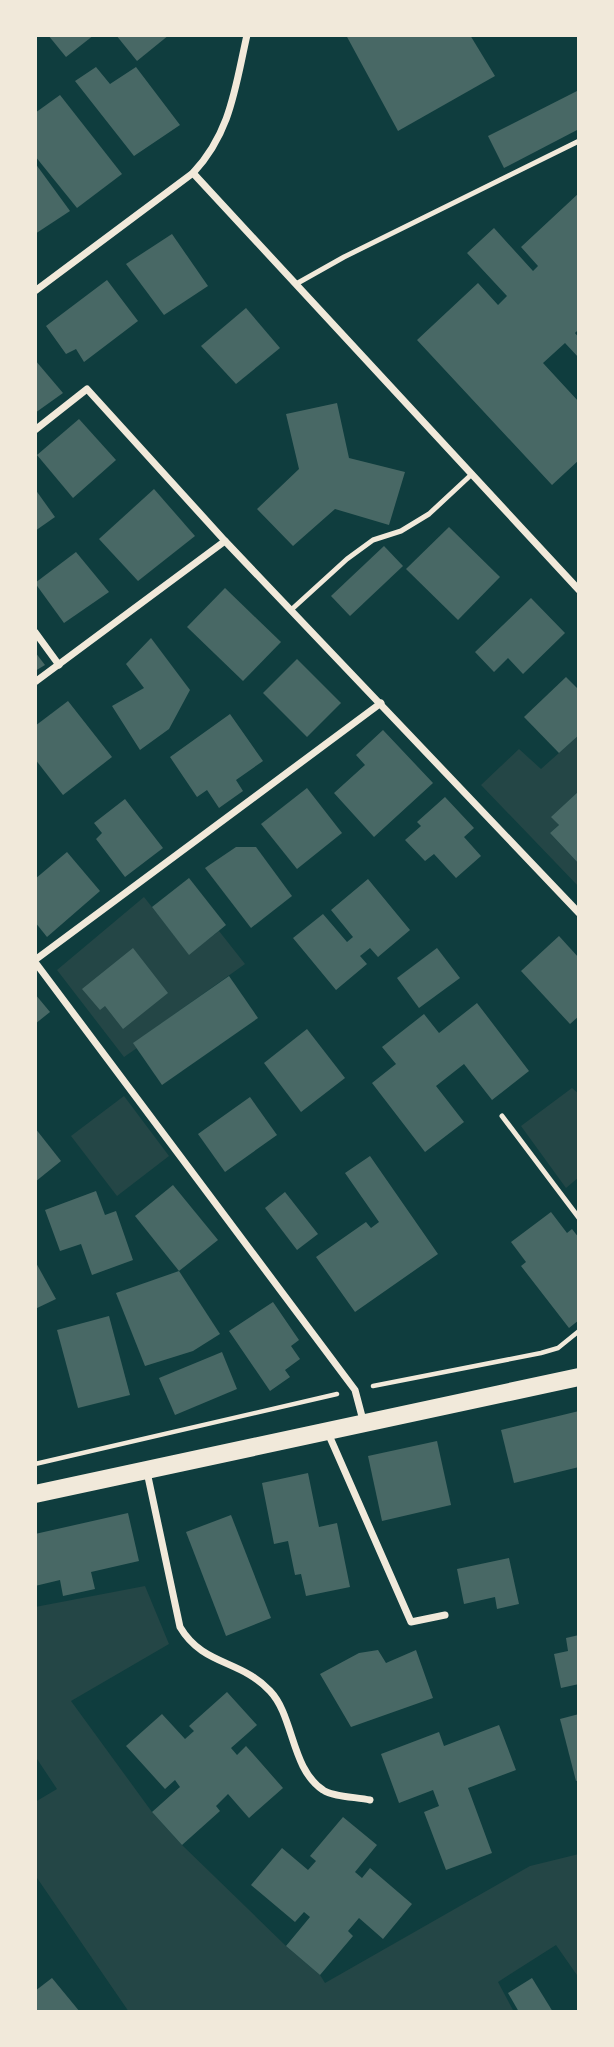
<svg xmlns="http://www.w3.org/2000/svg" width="614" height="2047" viewBox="0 0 614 2047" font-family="Poppins,sans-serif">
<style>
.green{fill:#244646}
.building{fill:#486865}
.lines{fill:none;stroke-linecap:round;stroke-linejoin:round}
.path{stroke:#f1e9da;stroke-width:4.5}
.service{stroke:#f1e9da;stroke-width:5}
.minor{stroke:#f1e9da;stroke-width:7}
.primary{stroke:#f1e9da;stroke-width:18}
</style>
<rect width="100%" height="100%" fill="#0f3d3e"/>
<g class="green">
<polygon points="579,735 579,791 552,817 559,825 550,833 579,864 579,887 481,785 519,749 541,769"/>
<polygon points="144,897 189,954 219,931 245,964 134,1043 137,1048 124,1057 57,970"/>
<polygon points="572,1088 579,1094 579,1177 566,1188 521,1126"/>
<polygon points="124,1096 169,1156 117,1196 71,1136"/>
<polygon points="145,1586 169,1644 71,1701 152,1812 182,1845 286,1946 320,1975 325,1983 530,1866 579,1854 579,1978 556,1945 498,1982 514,2012 129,2012 35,1875 35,1802 57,1789 35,1756 35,1607"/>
</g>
<g class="building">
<polygon points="48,35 94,35 66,57"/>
<polygon points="116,35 169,35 137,61"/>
<polygon points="346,35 470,35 495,76 398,131"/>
<polygon points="96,67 110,84 136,67 180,125 134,156 75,81"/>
<polygon points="579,90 579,129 504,168 488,136"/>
<polygon points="60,95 122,174 77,208 35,156 35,113"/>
<polygon points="35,163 70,211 35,234"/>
<polygon points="579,193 579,329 575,333 579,338 579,358 565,343 543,363 579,402 579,460 552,485 417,340 478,283 498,305 507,296 467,253 494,228 533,271 538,266 521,247"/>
<polygon points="172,234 208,286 164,315 126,264"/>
<polygon points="107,280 138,321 84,362 76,349 66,354 46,326"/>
<polygon points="246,308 280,348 236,384 201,346"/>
<polygon points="35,360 63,393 35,413"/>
<polygon points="337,403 349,458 405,472 389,525 335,509 293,546 257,509 299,469 286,414"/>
<polygon points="79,419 116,460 73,498 37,455"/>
<polygon points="35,489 55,517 35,531"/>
<polygon points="154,489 195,536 138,581 99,539"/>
<polygon points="449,527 500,577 458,620 406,569"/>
<polygon points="384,546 403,566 350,616 331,596"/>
<polygon points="76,552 109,592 64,623 35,583"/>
<polygon points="225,588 281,642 243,681 187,627"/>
<polygon points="531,598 565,633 523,674 508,658 494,672 475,652"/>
<polygon points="151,638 190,690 169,729 140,750 112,706 144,688 126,664"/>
<polygon points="35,652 45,665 35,671"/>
<polygon points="297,659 341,703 307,737 263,693"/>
<polygon points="566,677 579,690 579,735 559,753 524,717"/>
<polygon points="68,701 112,757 63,795 35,759 35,726"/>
<polygon points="230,714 263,761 236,780 243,791 219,808 207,790 197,797 170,757"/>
<polygon points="383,730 433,783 374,837 334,793 365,765 356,755"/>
<polygon points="307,788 342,833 297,869 261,824"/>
<polygon points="579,791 579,864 550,833 559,825 551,817"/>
<polygon points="445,797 474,828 464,837 481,856 456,878 434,854 425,861 405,840 421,826 417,822"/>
<polygon points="125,799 163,848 125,877 96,839 102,833 94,823"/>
<polygon points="236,847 256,847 292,896 251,928 205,868"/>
<polygon points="67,852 100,891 47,937 35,922 35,879"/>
<polygon points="189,878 226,925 189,955 152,907"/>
<polygon points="368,879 410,930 378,957 370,948 360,956 367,964 336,990 293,938 323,914 347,942 353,937 331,910"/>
<polygon points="559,936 579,958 579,1016 570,1024 521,971"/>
<polygon points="133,948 168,993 123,1029 105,1006 100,1010 82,989"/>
<polygon points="437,948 460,978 419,1008 397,978"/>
<polygon points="229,976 258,1018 162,1085 133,1043"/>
<polygon points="35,994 50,1012 35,1024"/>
<polygon points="477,1003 529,1071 492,1100 464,1064 436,1086 464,1122 425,1152 372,1083 396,1064 382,1047 424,1014 439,1033"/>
<polygon points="307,1029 345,1078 301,1112 264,1063"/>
<polygon points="250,1097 277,1135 225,1172 198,1134"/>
<polygon points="35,1128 61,1161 35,1182"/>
<polygon points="370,1156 438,1254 355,1312 316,1257 366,1222 371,1228 379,1222 345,1173"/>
<polygon points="173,1185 218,1240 179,1271 135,1216"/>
<polygon points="96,1191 105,1215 116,1211 133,1260 92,1275 81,1244 60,1251 45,1210"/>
<polygon points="285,1192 318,1234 297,1250 265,1208"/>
<polygon points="551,1212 567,1233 572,1229 579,1238 579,1320 569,1328 521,1266 526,1262 511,1242"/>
<polygon points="35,1261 56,1299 35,1309"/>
<polygon points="179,1271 220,1334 193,1351 145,1366 116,1293"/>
<polygon points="273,1302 299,1340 291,1346 300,1359 285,1370 290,1377 270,1391 229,1331"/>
<polygon points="109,1316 130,1395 78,1408 57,1330"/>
<polygon points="222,1352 237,1389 175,1415 159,1378"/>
<polygon points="579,1411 579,1467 514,1483 501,1430"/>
<polygon points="437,1441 451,1505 382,1521 368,1456"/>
<polygon points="308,1473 319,1527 337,1523 350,1587 306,1596 301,1574 295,1575 288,1541 274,1544 262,1483"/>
<polygon points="128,1513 139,1561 91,1572 95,1589 63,1596 60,1580 35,1586 35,1534"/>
<polygon points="231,1515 271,1618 226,1636 186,1532"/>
<polygon points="509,1558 519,1604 497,1609 495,1597 464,1604 457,1569"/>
<polygon points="579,1635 579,1684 561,1688 554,1654 568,1651 566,1638"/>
<polygon points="378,1650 386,1663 416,1650 433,1698 351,1727 320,1674 359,1653"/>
<polygon points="227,1692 257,1725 231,1748 237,1755 246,1746 283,1788 249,1818 228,1794 216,1806 220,1811 182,1845 152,1812 180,1787 175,1780 165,1789 126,1746 162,1714 185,1739 194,1731 189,1726"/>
<polygon points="579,1714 579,1780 576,1781 560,1719"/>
<polygon points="499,1725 516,1770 468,1788 492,1853 446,1870 424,1812 439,1806 433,1790 399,1803 381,1754 439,1732 444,1746"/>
<polygon points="343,1817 377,1845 355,1872 362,1878 370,1868 412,1904 383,1939 359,1918 348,1931 353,1936 320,1975 286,1946 310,1917 304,1912 295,1922 251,1885 282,1848 308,1870 316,1861 310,1856"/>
<polygon points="52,1978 80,2012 35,2012 35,1991"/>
<polygon points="532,1978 553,2012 519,2012 508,1993"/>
</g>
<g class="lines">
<g class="path">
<polyline points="373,1386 541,1353 558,1348 579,1331"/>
<polyline points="35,1464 337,1394"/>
</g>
<g class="service">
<polyline points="296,284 344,257 579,141"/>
<polyline points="291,610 347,559 373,540 401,531 429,514 472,474"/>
<polyline points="502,1116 579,1218"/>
</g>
<g class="minor">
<polyline points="193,173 579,590"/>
<path d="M35 291 193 173C231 132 235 88 247 35"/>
<polyline points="35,430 87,389 225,541 579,913"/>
<polyline points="35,632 59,665"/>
<polyline points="35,682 225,541"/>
<polyline points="35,960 381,703"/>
<polyline points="35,962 355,1390 364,1424"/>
<polyline points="328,1433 411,1622 445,1615"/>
<path d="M147 1472 180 1627C203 1666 240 1659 270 1691 294 1716 291 1769 323 1790 333 1797 357 1797 370 1800"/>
</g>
<polyline class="primary" points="35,1494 579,1377"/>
</g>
<rect width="614" height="2047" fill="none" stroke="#f1e9da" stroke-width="74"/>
</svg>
